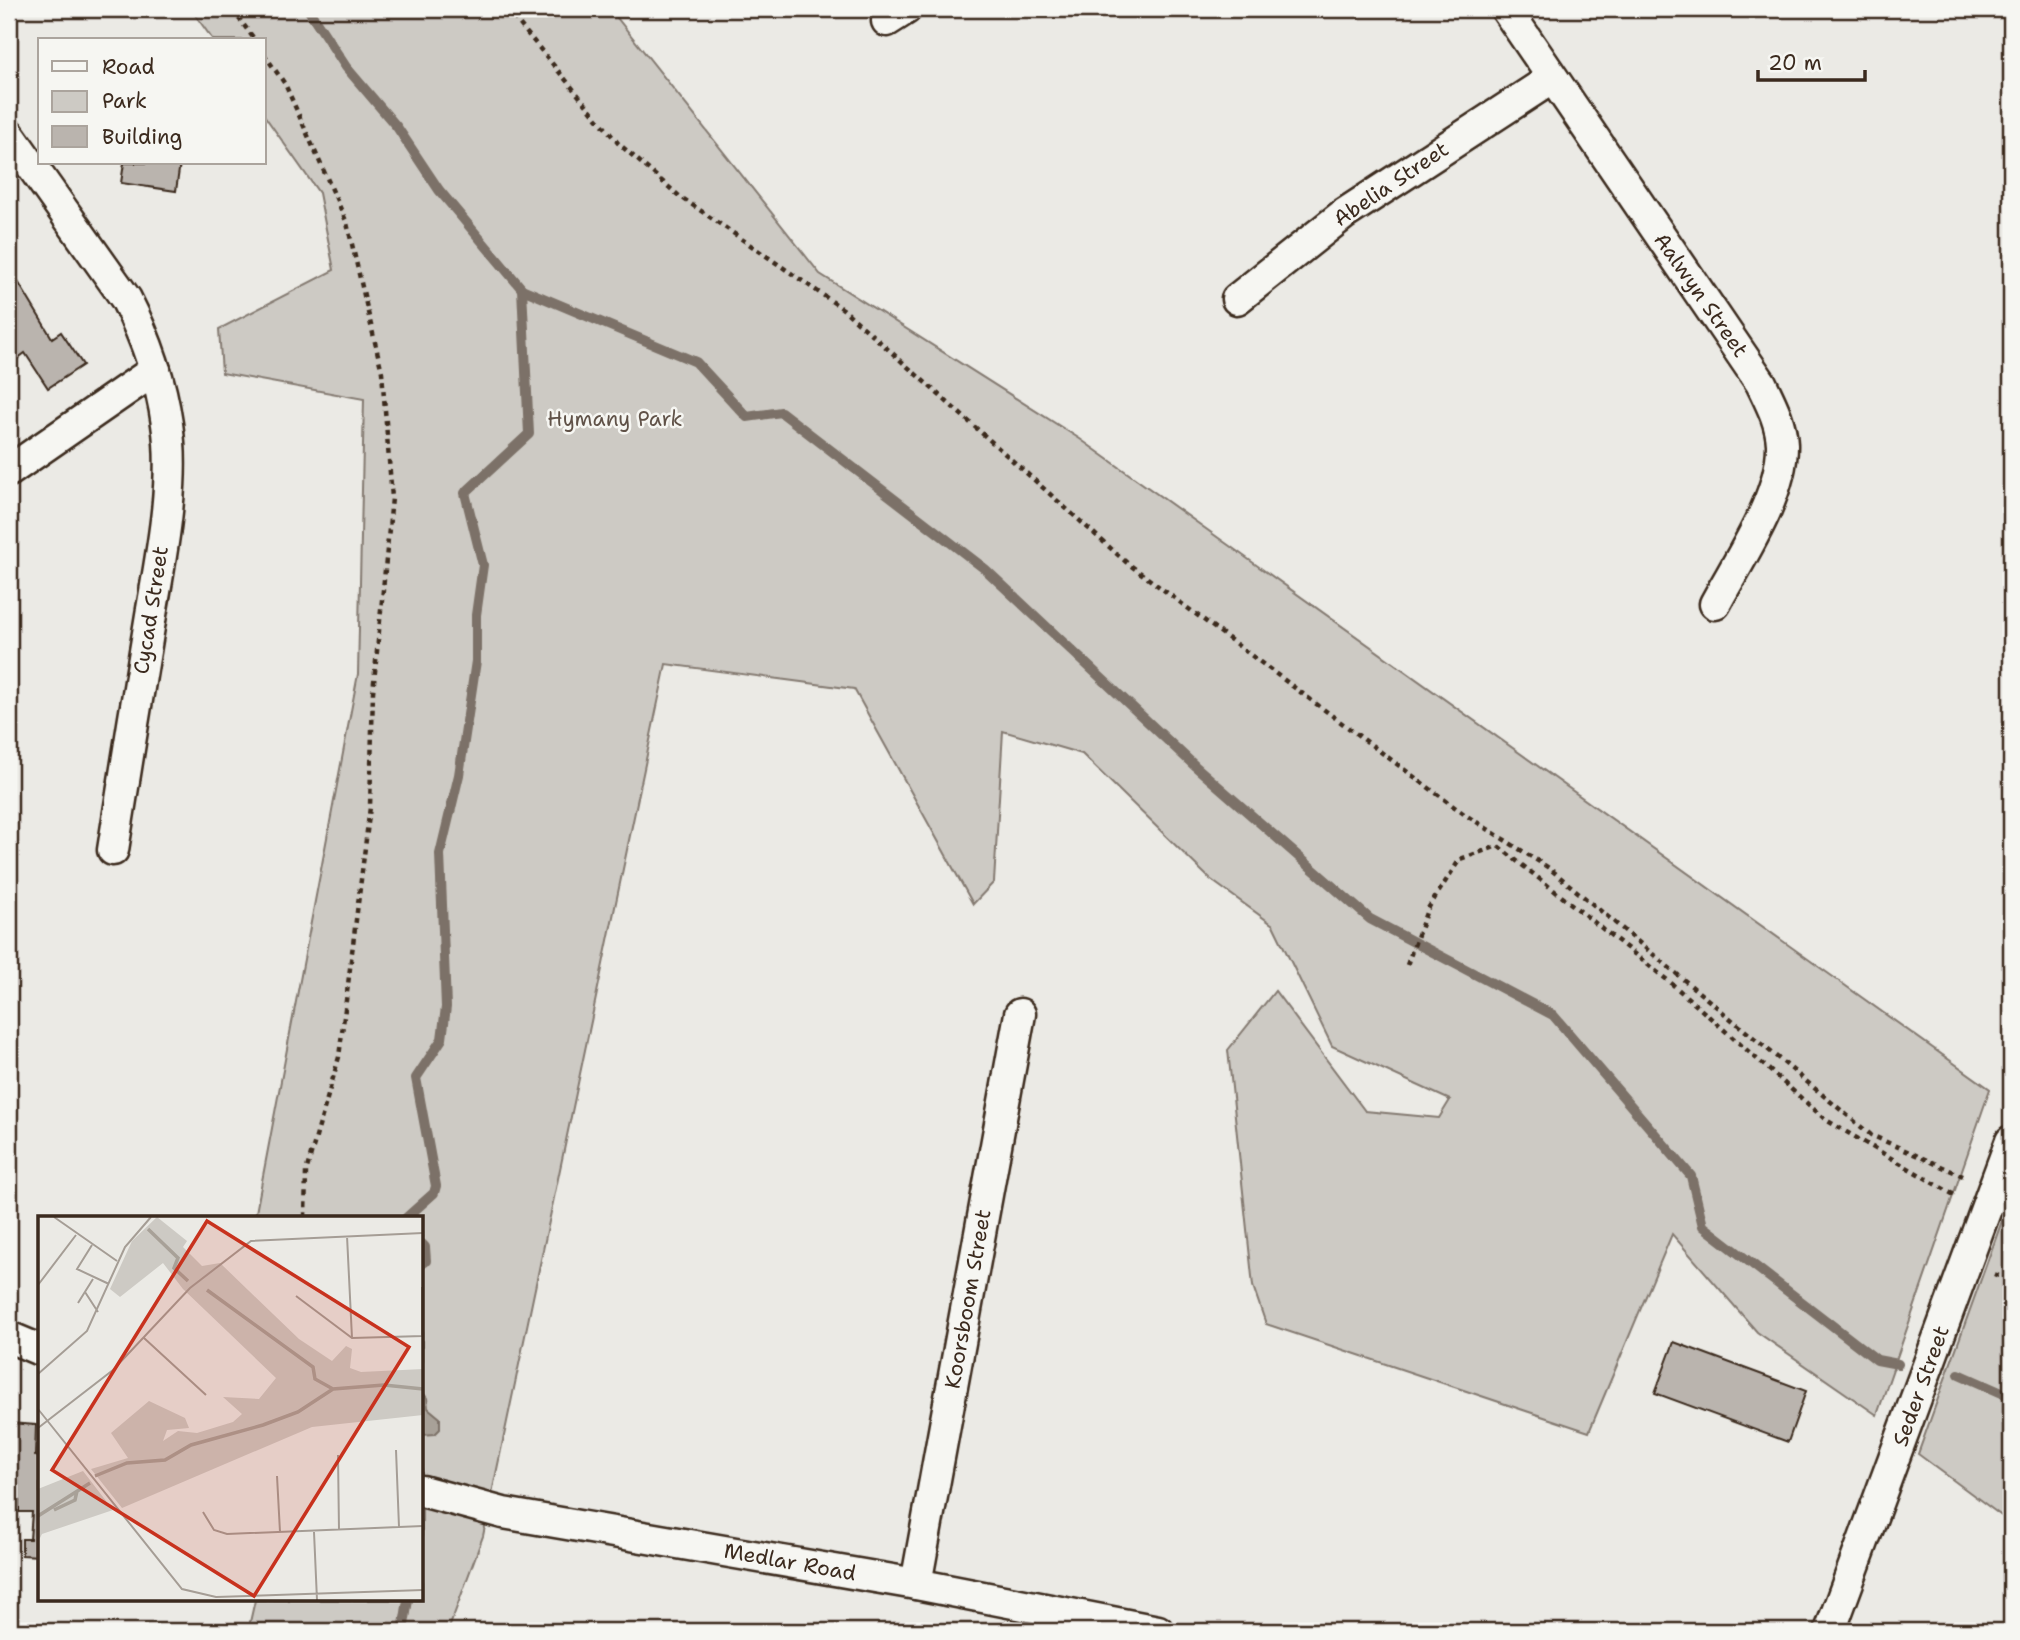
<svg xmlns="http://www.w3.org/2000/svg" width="2020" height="1640" viewBox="0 0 2020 1640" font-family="'Shantell Sans',sans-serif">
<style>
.green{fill:#cdcac4;stroke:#847a71;stroke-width:2}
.water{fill:#a8a198;stroke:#7c7167;stroke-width:2}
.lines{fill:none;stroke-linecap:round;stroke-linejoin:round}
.stream{stroke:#7c7167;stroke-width:10}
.building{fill:#bab4ae;stroke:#3b2a1e;stroke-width:2}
.minor-casing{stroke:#3b2a1e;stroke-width:35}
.path{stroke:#3b2a1e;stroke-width:4.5;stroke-dasharray:5 5;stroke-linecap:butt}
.minor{stroke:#f6f6f2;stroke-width:30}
.labels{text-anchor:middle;stroke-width:5;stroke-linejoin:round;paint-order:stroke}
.street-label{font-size:21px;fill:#3b2a1e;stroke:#f6f6f2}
.park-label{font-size:21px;fill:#605248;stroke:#f6f6f2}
.inset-river{fill:none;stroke:#a8a198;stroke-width:3.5}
.inset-road{fill:none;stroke:#a59d95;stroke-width:2}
.view{fill:#c8321e;fill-opacity:0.15;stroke:#c8321e;stroke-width:3.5}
.inset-edge{fill:none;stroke:#3b2a1e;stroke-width:3.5}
</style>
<rect width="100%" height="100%" fill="#ebeae5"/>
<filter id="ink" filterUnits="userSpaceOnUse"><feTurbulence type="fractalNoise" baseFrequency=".0143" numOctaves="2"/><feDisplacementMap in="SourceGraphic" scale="14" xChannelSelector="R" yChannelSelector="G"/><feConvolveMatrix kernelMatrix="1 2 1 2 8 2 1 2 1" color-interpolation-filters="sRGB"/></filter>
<g filter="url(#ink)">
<g class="green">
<polygon points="191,9 610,9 820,274 1080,439 1990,1089 1877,1415 1757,1332 1672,1234 1589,1432 1266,1324 1253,1286 1228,1050 1275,991 1365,1111 1439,1118 1450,1100 1332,1046 1273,925 1210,879 1082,754 1003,731 994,882 973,904 854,689 666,664 483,1536 448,1631 248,1631 255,1600 422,1600 422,1218 255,1218 358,674 364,399 222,373 219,329 334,270 319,193 264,115 264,40 213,40"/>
<polygon points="2011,1196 2011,1523 1918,1454"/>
</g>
<polygon class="water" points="422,1391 427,1398 428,1408 440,1418 440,1429 435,1434 422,1435"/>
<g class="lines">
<g class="stream">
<polyline points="308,9 346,67 397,127 439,190 522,289 696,362 747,417 781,412 985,569 1195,766 1370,919 1553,1015 1691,1176 1703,1226 1877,1360 1898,1364"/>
<polyline points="406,1218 434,1193 436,1186 416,1078 442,1039 446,1007 440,854 459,775 476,661 476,615 483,565 465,493 529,434 522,289"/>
<polyline points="422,1244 425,1247 426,1261 422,1264"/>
<polyline points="1959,1374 2011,1397"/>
<polyline points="403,1631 408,1600"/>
</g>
</g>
<g class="building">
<polygon points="124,163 180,163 176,191 121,183"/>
<polygon points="14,275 52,338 61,332 83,365 48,388 25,353 13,362 9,356 9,279"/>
<polygon points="1674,1342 1806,1391 1788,1442 1655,1393"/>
<polygon points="9,1423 36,1425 35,1456 40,1457 40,1556 22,1555 22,1539 30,1539 32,1512 19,1512 19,1500 9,1500 9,1471 14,1471 15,1461 9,1461"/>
</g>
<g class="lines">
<defs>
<g id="minor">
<path d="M1506 9 1761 383C1770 402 1781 422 1782 444 1783 496 1739 559 1715 604"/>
<polyline points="887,21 906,9"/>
<path d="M9 134 126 299C146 338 161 381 167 424 176 483 161 556 151 615 138 693 125 772 113 850"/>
<polyline points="1237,299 1344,214 1551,79"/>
<polyline points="9,471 155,370"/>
<polyline points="9,1337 40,1350"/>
<polyline points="422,1491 503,1513 916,1584 1158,1631"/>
<polyline points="916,1584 1020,1014"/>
<polyline points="1830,1631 2011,1141"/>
</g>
</defs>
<use href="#minor" class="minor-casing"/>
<g class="path">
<polyline points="232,9 255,40"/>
<polyline points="507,9 618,143 678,195 843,309 1126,562 1464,814 1549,868 1871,1135 1963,1176"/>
<polyline points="264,54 285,84 347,223 382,372 392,498 373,692 370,807 339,1057 306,1172 305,1218"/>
<polyline points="1407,965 1427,910 1460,859 1498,846 1671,983 1826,1120 1956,1196"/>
<polyline points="1994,1274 2011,1281"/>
</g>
<use href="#minor" class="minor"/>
</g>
</g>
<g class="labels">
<g class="street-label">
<text transform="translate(1391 184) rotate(-34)" y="7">Abelia Street</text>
<text transform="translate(1701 295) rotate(55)" y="7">Aalwyn Street</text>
<text transform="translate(151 610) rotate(-81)" y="7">Cycad Street</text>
<text transform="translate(968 1299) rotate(-80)" y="7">Koorsboom Street</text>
<text transform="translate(1921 1386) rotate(-70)" y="7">Seder Street</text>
<text transform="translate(790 1562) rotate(10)" y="7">Medlar Road</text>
</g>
<g class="park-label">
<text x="615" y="426">Hymany Park</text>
</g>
</g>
<g transform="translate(38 1216)">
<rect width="385" height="385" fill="#ebeae5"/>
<path d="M119 1 149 25 145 31 164 50 182 47 261 123 294 145 308 130 314 133 312 152 323 156 385 153V199L274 211 84 292 53 253 90 242 73 217 111 185 147 202 151 212 129 214 125 225 140 215 159 217 195 206 204 198 185 181 221 183 238 162 145 73 125 47 82 81 72 73 94 25ZM45 255 75 294 4 318 0 326V273Z" fill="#cdcac4"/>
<path class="inset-river" d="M110 13 140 42 136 52 150 65M169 74 275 151 277 163 295 173M57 260 89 247 127 244 153 229 225 209 260 196 295 173 346 169 385 173M16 294 37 284 39 275M0 300 52 267"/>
<path class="inset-road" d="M16 1 79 45M309 20 314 122M54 29 39 53 71 68M0 69 38 19M47 76 60 96M258 80 314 122 385 120M40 87 55 63M384 120V71M106 122 168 179M0 158 49 115 87 31 113 1M0 193 144 373 178 381 385 374M0 212 75 154 152 72 213 25 385 17M358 234 361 311M300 239 301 314M239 260 242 316M165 296 176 314 189 318 385 310M276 316 279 384"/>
<path class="view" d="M169 5 371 131 216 380 14 254Z"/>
<rect width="385" height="385" class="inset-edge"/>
</g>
<rect width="2020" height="1640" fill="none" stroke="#f6f6f2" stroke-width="35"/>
<rect x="18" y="18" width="1985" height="1605" fill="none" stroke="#3b2a1e" stroke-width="2.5" filter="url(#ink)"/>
<rect x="38" y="38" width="228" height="126" fill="#f6f6f2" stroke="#aba49d" stroke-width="2"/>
<rect x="52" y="61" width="35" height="10" fill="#f6f6f2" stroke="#aba49d" stroke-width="2"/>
<text x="102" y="74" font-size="21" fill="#3b2a1e">Road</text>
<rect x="52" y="91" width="35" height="21" fill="#cdcac4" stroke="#aba49d" stroke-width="2"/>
<text x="102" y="108" font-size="21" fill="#3b2a1e">Park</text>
<rect x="52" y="126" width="35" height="21" fill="#bab4ae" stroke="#aba49d" stroke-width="2"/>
<text x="102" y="144" font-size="21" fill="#3b2a1e">Building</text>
<path d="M1758 70v10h107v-10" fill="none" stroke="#3b2a1e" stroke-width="3.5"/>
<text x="1768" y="70" font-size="21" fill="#3b2a1e" stroke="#f6f6f2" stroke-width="5" paint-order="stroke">20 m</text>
</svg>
